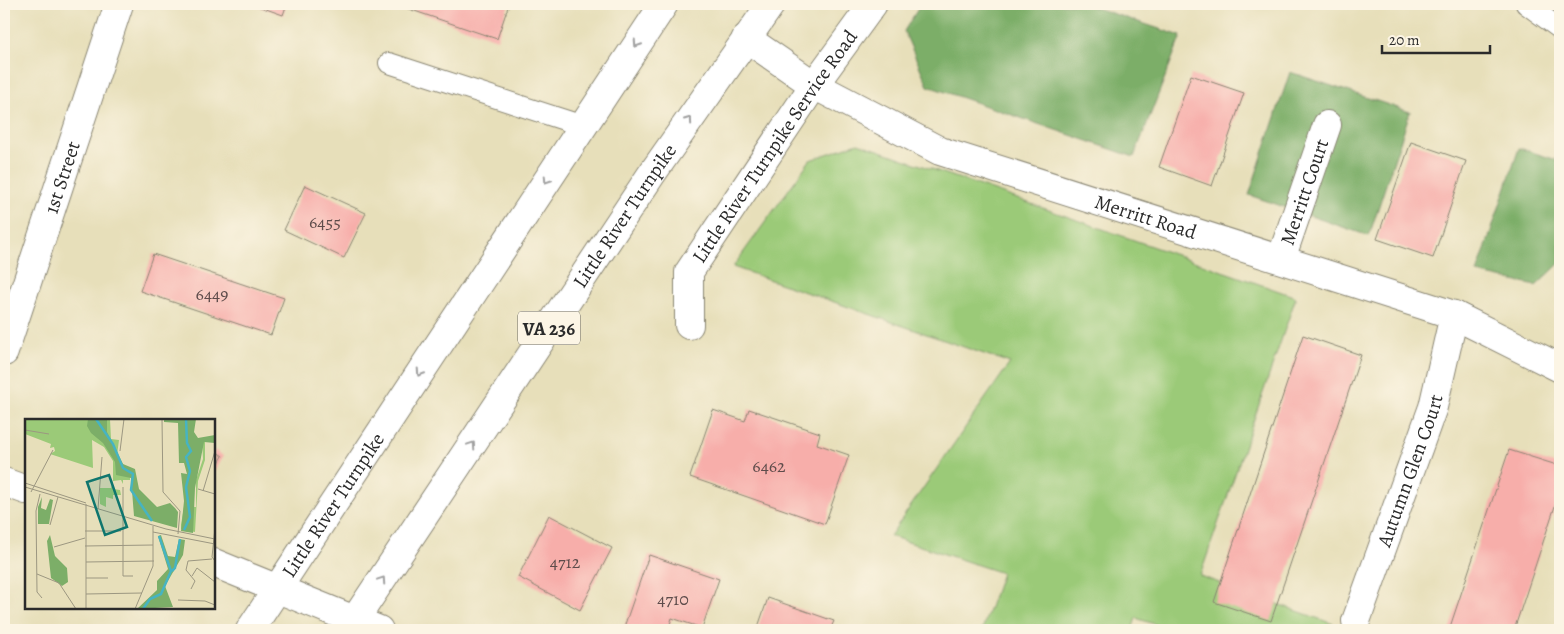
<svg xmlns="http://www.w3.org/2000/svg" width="1564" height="634" viewBox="0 0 1564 634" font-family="Alegreya,serif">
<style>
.green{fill:#9bca78;stroke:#637a52}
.forest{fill:#7cae68;stroke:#546c4a}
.building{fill:#f7aeaa}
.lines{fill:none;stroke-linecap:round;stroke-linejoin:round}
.lane-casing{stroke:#898572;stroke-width:22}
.street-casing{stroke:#898572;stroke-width:30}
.primary-casing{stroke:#898572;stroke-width:30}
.lane{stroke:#fff;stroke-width:20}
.street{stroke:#fff;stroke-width:28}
.primary{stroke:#fff;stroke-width:28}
.oneway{stroke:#a0a0a0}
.labels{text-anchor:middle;stroke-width:4;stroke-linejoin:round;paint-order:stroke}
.number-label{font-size:18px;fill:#5e4c4b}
.shield{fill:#fcf5e5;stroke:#6a6863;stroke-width:1}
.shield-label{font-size:19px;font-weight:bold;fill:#2b2b2b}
.street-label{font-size:20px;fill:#2b2b2b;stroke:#fcf5e5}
.inset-river{fill:none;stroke:#46b4c2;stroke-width:2.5}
.inset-road{fill:none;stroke:#9c9781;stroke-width:1}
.view{fill:#0f766e;fill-opacity:0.15;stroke:#0f766e;stroke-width:2.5}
.inset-edge{fill:none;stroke:#2b2b2b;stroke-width:2.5}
</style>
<rect width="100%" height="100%" fill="#fcf5e5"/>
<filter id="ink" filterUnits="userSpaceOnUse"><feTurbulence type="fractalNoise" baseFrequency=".02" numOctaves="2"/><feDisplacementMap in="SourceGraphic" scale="10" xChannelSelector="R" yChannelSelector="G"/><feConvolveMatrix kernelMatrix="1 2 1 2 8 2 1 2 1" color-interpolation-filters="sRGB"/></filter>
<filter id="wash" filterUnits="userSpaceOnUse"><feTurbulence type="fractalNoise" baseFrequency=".0096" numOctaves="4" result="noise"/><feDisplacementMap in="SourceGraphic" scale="20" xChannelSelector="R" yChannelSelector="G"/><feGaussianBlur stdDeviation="1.12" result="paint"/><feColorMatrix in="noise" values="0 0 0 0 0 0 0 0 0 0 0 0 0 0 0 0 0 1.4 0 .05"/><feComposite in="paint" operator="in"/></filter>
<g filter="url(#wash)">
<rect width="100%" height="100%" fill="#e7dfba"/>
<polygon class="green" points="858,143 1296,297 1200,576 1350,630 1172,630 1136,618 1132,630 982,630 1002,573 890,536 1010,363 733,267 810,160"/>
<g class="forest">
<polygon points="921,4 1084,4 1181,36 1134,157 928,86 904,31"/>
<polygon points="1290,72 1410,112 1369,236 1249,195"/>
<polygon points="1519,148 1560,161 1560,263 1536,286 1477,273"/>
</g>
<g id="blocks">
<g class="building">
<polygon points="252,4 287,4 283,15"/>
<polygon points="394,4 509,4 497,39"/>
<polygon points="1191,75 1244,93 1212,186 1159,167"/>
<polygon points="1411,142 1466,161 1433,258 1377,239"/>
<polygon points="305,185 366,213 344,258 284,230"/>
<polygon points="153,254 284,298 271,335 140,291"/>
<polygon points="1303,335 1361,355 1271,621 1214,602"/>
<polygon points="749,409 820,433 817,444 849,455 825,524 690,477 713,410 745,421"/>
<polygon points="214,450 223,456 214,471"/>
<polygon points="1509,450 1560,466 1560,491 1514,630 1449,630"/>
<polygon points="549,515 612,548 580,610 518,577"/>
<polygon points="649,555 719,579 702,628 672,618 668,630 623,630"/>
<polygon points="768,598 834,621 830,630 757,630"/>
</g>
</g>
</g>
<g filter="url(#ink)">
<use href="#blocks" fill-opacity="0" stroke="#898572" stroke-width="1"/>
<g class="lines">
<defs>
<g id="lane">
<polyline points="1526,4 1560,29"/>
<polyline points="389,63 583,126"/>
</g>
<g id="street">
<path id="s1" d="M746 38 814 85 940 151 1454 315 1560 368"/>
<path id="s2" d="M1281 259 1327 125"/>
<path id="s3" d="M689 325V272L814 85 873 4"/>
<path id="s4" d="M4 352 119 4"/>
<polyline points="4,482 26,490"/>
<polyline points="214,563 379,630"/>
<path id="s5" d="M1356 621 1433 407 1454 315"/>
</g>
<g id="primary">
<path id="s6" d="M250 630 664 4"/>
<path id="s7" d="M348 630 651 175 771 4"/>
</g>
</defs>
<use href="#lane" class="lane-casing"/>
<use href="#street" class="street-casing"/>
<use href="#primary" class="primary-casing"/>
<use href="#lane" class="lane"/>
<use href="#street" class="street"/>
<use href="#primary" class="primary"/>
</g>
<defs><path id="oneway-chevron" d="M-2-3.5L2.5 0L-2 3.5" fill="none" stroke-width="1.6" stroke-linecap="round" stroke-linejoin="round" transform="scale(1.25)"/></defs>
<g class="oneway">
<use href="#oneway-chevron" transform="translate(637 44) rotate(123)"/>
<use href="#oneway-chevron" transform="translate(689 120) rotate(-55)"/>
<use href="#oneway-chevron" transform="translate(547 180) rotate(123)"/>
<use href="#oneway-chevron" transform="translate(420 373) rotate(123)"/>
<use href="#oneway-chevron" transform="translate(472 445) rotate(-56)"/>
<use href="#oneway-chevron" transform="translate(382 580) rotate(-56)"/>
</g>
</g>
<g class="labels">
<g class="number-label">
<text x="325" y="228">6455</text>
<text x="212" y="300">6449</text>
<text x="769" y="472">6462</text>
<text x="565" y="568">4712</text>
<text x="673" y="605">4710</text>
</g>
<rect class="shield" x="518" y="311.5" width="62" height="33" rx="4"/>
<g class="shield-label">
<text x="549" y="335">VA 236</text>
</g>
<g class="street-label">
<text dy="7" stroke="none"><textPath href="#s3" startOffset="205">Little River Turnpike Service Road</textPath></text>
<text dy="7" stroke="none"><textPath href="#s4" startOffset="184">1st Street</textPath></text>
<text dy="7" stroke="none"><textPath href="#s2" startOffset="71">Merritt Court</textPath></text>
<text dy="7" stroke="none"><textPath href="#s7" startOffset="498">Little River Turnpike</textPath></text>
<text dy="7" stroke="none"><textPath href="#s1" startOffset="441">Merritt Road</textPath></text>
<text dy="7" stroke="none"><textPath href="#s5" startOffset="160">Autumn Glen Court</textPath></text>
<text dy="7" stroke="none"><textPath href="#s6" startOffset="150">Little River Turnpike</textPath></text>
</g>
</g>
<g transform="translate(25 419)">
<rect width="190" height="190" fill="#e7dfba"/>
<path d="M0 0H85L86 20 94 21 92 36 105 56V61H98V65L96 61 88 62V70L95 71 96 76H88V80L81 78V88L75 85V69H86L88 61V42L79 28 67 21 68 49 25 35 30 32 29 28 25 29 26 25 0 15ZM177 20H180V41L173 62 170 113 156 110V106L159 88H171V61L178 40Z" fill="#9bca78"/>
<path d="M63 0H82V13L98 45 110 50 114 70 132 88 145 84 150 89 153 93 152 109 109 97 106 59 91 56 90 43 78 24 66 14 62 7ZM171 0 169 13 173 19 190 16V24L179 23 170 69 168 114 156 112 159 82 156 54 162 55 159 44H154L153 4 139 3V1ZM17 78 16 89 21 91 25 80 28 81 24 105H13V88ZM25 116 30 137 42 149 43 163 37 167 26 159 22 122ZM136 116 143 137 150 138 154 120 160 121 158 136 140 167 148 188 112 190 132 171V162L143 150 133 117Z" fill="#7cae68"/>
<path class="inset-river" d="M71 0 88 25 98 49 108 55 106 71 127 102M159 111 165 98 161 68 165 52 161 38 166 32 162 24 161 0M147 152 150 149 155 120M118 190 125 180 136 175 146 152 134 117"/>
<path class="inset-road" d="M137 0 138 73 155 92 153 115M0 11 24 15M95 32 99 0M0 64 61 84M0 68 141 110 190 120M98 68V157H108M173 70 190 75M178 72 190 32M6 73 28 31M15 75 11 92 12 173 17 179M61 85V190M73 90 77 38M25 106 33 78M190 109 187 138 190 142M60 112H96M128 113 190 125M60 127 128 126M29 128 60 119M61 143 129 142M12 155 34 164 51 190M167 157 172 149 190 163M61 159H83M166 170 170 162 161 151 163 142 187 140M61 175 117 174M153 181 180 182 190 186M110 190 128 147V107"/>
<path class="view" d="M84 56 102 108 80 116 62 63Z"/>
<rect width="190" height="190" class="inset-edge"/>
</g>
<rect width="1564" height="634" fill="none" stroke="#fcf5e5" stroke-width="20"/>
<path d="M1382 45v8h108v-8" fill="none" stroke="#2b2b2b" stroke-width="2.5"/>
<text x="1389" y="45" font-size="15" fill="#2b2b2b" stroke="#fcf5e5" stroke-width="4" paint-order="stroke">20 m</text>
</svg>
